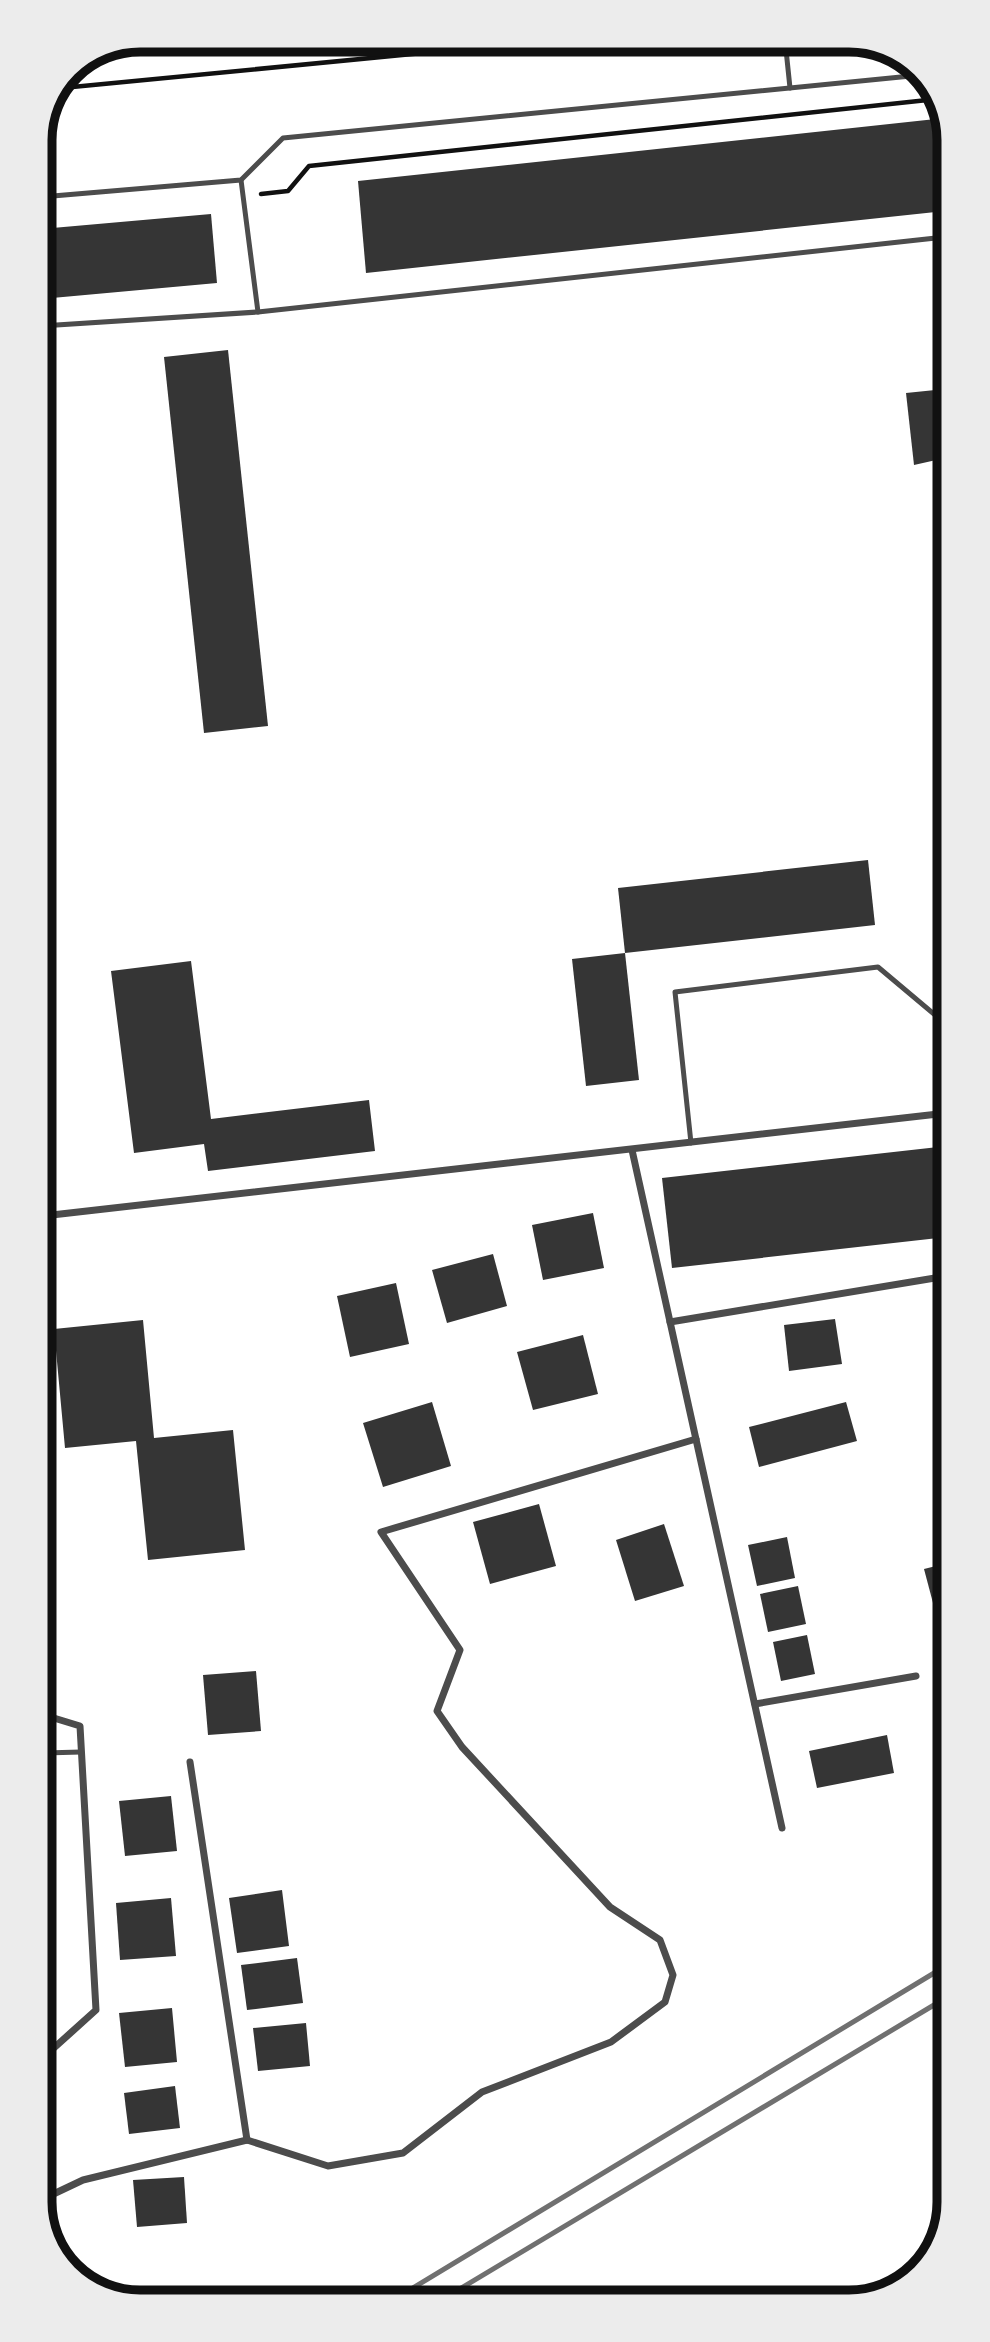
<svg xmlns="http://www.w3.org/2000/svg" width="990" height="2342" viewBox="0 0 990 2342" font-family="Lato,sans-serif">
<style>
.building{fill:#353535}
.lines{fill:none;stroke-linecap:round;stroke-linejoin:round}
.path{stroke:#111;stroke-width:4.5}
.service{stroke:#4c4c4c;stroke-width:5}
.minor{stroke:#4c4c4c;stroke-width:7}
.rail{stroke:#707070;stroke-width:5}
.rim{fill:none;stroke:#111;stroke-width:9}
</style>
<rect width="100%" height="100%" fill="#fff"/>
<g class="building">
<polygon points="945,118 945,211 366,273 358,181"/>
<polygon points="211,214 217,283 41,299 41,229"/>
<polygon points="228,350 268,726 204,733 164,357"/>
<polygon points="945,389 945,458 914,465 906,393"/>
<polygon points="868,860 875,925 625,953 618,888"/>
<polygon points="625,953 639,1080 586,1086 572,959"/>
<polygon points="191,961 211,1119 369,1100 375,1151 208,1171 204,1144 134,1153 111,971"/>
<polygon points="947,1146 947,1237 672,1268 662,1178"/>
<polygon points="593,1213 604,1268 543,1280 532,1225"/>
<polygon points="493,1254 507,1306 447,1323 432,1270"/>
<polygon points="396,1283 409,1344 350,1357 337,1296"/>
<polygon points="835,1319 842,1364 789,1371 784,1325"/>
<polygon points="143,1320 154,1438 233,1430 245,1550 148,1560 136,1441 65,1448 54,1329"/>
<polygon points="583,1335 598,1394 533,1410 517,1352"/>
<polygon points="432,1402 451,1466 383,1487 363,1423"/>
<polygon points="846,1402 857,1441 759,1467 749,1427"/>
<polygon points="539,1504 556,1566 490,1584 473,1522"/>
<polygon points="664,1524 684,1586 635,1601 616,1540"/>
<polygon points="787,1537 795,1578 757,1586 748,1545"/>
<polygon points="948,1563 948,1636 942,1637 924,1569"/>
<polygon points="798,1586 806,1624 768,1632 760,1594"/>
<polygon points="807,1635 815,1674 781,1681 773,1642"/>
<polygon points="256,1671 261,1731 208,1735 203,1675"/>
<polygon points="887,1735 894,1773 817,1788 809,1751"/>
<polygon points="171,1796 177,1851 125,1856 119,1801"/>
<polygon points="282,1890 289,1946 237,1953 229,1898"/>
<polygon points="171,1898 176,1956 120,1960 116,1903"/>
<polygon points="297,1958 303,2003 247,2010 241,1965"/>
<polygon points="172,2008 177,2062 125,2067 119,2013"/>
<polygon points="306,2023 310,2066 258,2071 253,2028"/>
<polygon points="175,2086 180,2128 129,2134 124,2093"/>
<polygon points="184,2177 187,2223 137,2227 133,2180"/>
</g>
<g class="lines">
<g class="path">
<polyline points="62,88 557,40"/>
<polyline points="261,194 288,191 309,166 937,99"/>
</g>
<g class="service">
<polyline points="785,40 790,88"/>
<polyline points="241,180 258,312 945,237"/>
<polyline points="41,197 241,180 283,138 921,75"/>
<polyline points="41,326 258,312"/>
<polyline points="691,1143 675,992 878,967 947,1025"/>
<polyline points="44,1753 81,1752"/>
</g>
<g class="minor">
<polyline points="632,1150 782,1828"/>
<polyline points="43,1216 947,1113"/>
<polyline points="670,1322 947,1276"/>
<polyline points="755,1704 916,1676"/>
<polyline points="44,1715 80,1726 96,2010 45,2056"/>
<polyline points="190,1762 247,2140"/>
<polyline points="247,2140 328,2166 403,2153 482,2092 611,2042 665,2002 673,1975 660,1940 610,1907 462,1747 437,1711 460,1650 381,1532 696,1439"/>
<polyline points="45,2198 83,2180 247,2140"/>
</g>
<g class="rail">
<polyline points="443,2299 949,1996"/>
<polyline points="393,2300 949,1964"/>
</g>
</g>
<path d="M0 0H990V2342H0ZM140 52H849A88 88 0 0 1 937 140V2202A88 88 0 0 1 849 2290H140A88 88 0 0 1 52 2202V140A88 88 0 0 1 140 52Z" fill="#ececec" fill-rule="evenodd"/>
<path class="rim" d="M140 52H849A88 88 0 0 1 937 140V2202A88 88 0 0 1 849 2290H140A88 88 0 0 1 52 2202V140A88 88 0 0 1 140 52Z"/>
</svg>
